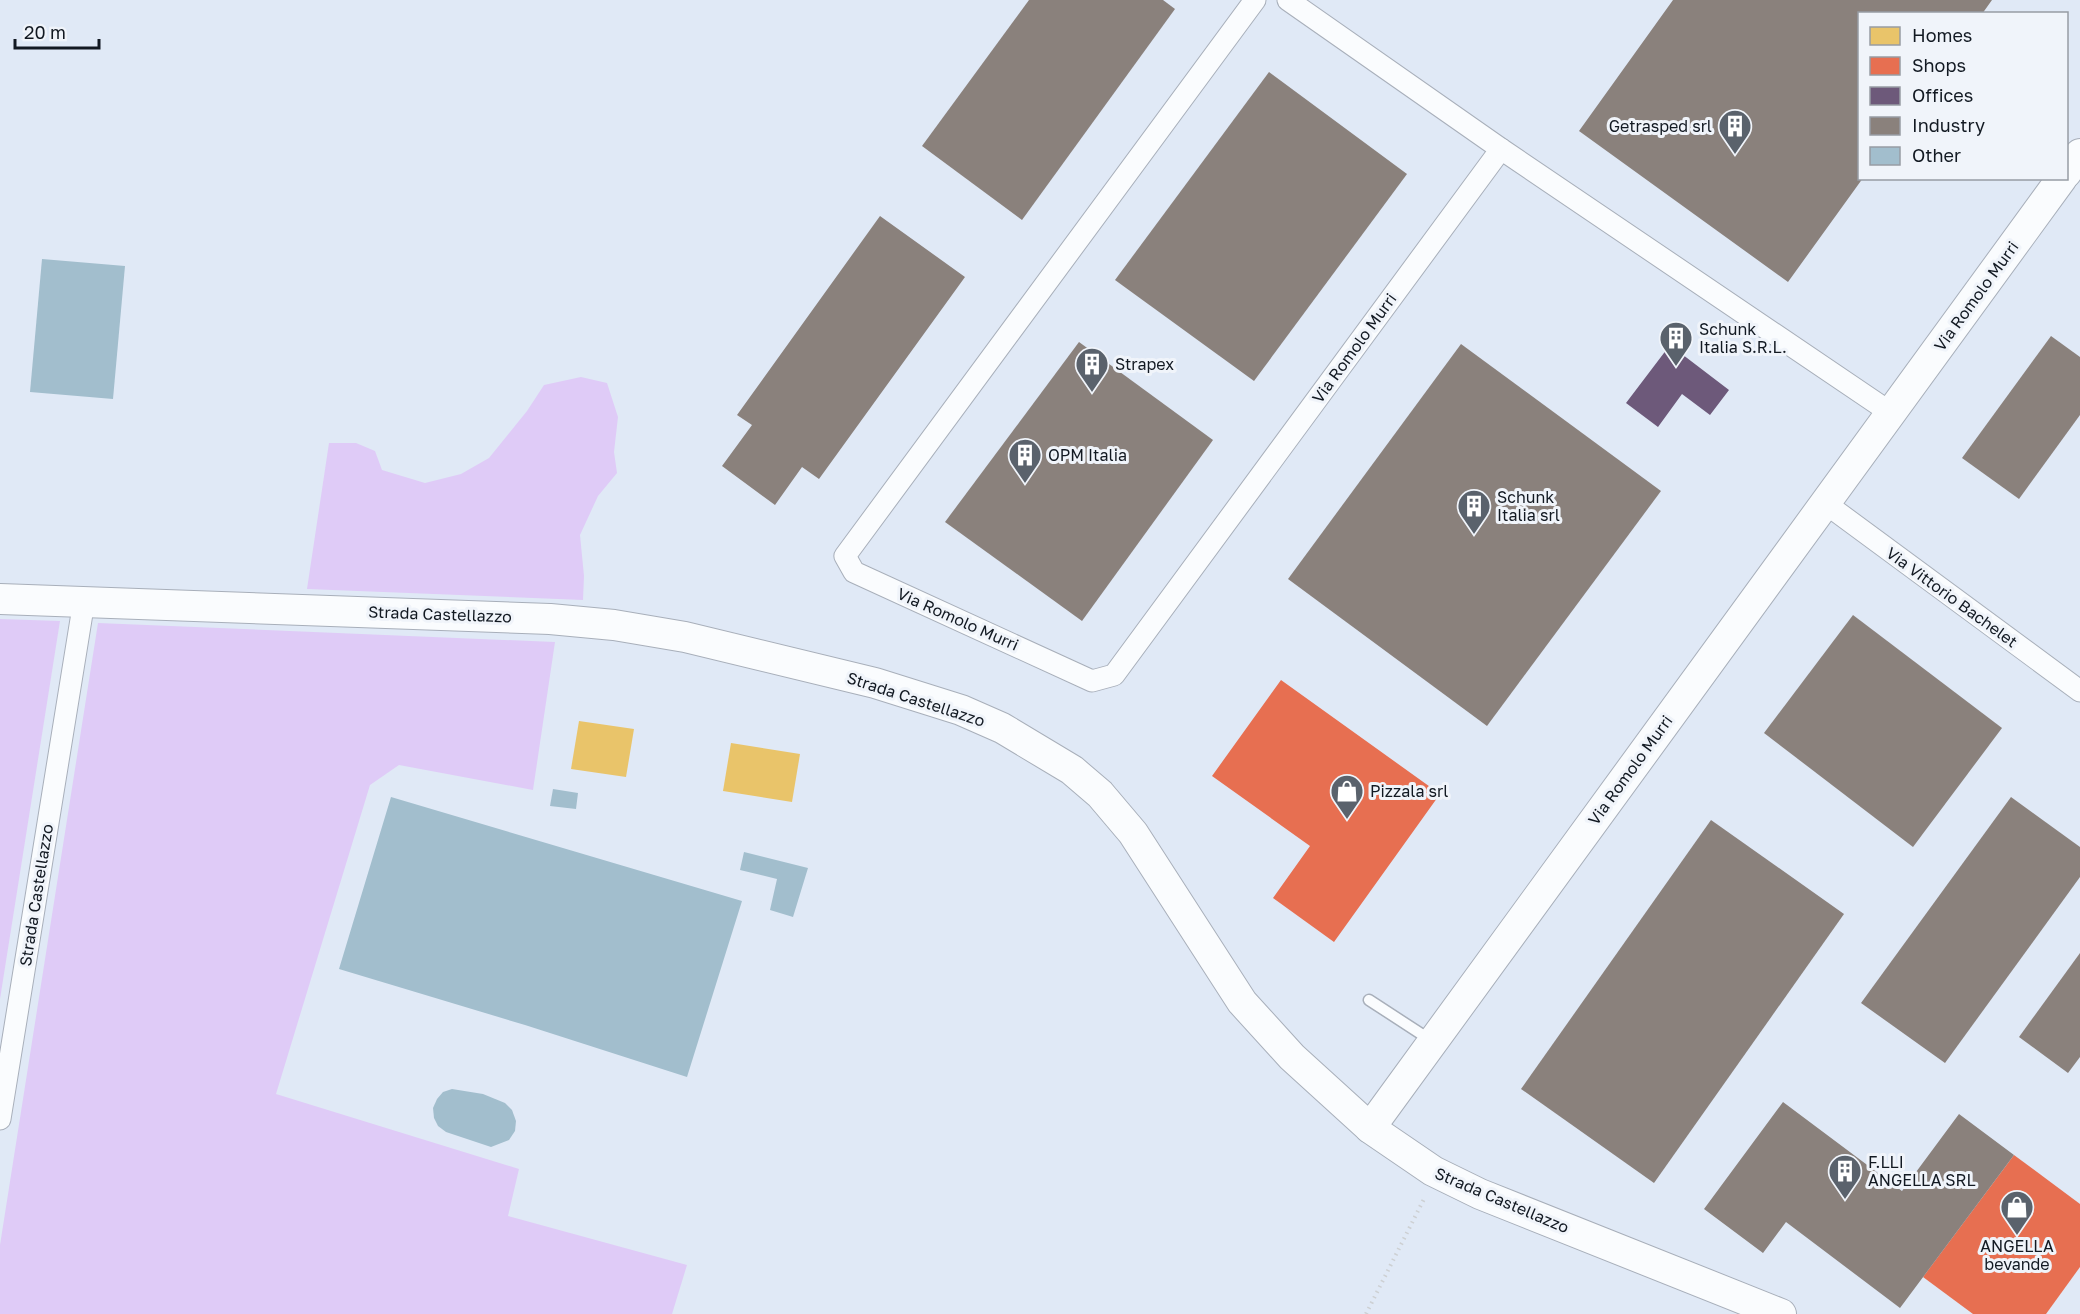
<svg xmlns="http://www.w3.org/2000/svg" width="2080" height="1314" viewBox="0 0 2080 1314" font-family="'Golos Text',sans-serif">
<style>
.green{fill:#dfcbf7}
.homes{fill:#e9c46a}
.shops{fill:#e76f51}
.offices{fill:#6d597a}
.industry{fill:#8a817c}
.building{fill:#a2becd}
.lines{fill:none;stroke-linecap:round;stroke-linejoin:round}
.lane-casing{stroke:#a8afba;stroke-width:13}
.street-casing{stroke:#a8afba;stroke-width:23}
.secondary-casing{stroke:#a8afba;stroke-width:32}
.path{stroke:#cdd0d3;stroke-width:4;stroke-dasharray:1.5 4.5;stroke-linecap:butt}
.lane{stroke:#fafcfe;stroke-width:10}
.street{stroke:#fafcfe;stroke-width:21}
.secondary{stroke:#fafcfe;stroke-width:30}
.labels{text-anchor:middle;stroke-width:6;stroke-linejoin:round;paint-order:stroke}
.poi-label{font-size:16px;fill:#121922;stroke:#f0f4fa;text-anchor:start}
.street-label{font-size:16px;fill:#121922;stroke:#f0f4fa}
</style>
<rect width="100%" height="100%" fill="#e0e9f6"/>
<g class="green">
<polygon points="581,377 607,383 618,417 614,452 617,473 598,496 580,535 584,576 583,600 307,589 329,443 356,443 375,451 382,470 425,483 461,474 489,458 527,411 544,385"/>
<polygon points="0,619 60,621 0,999"/>
<polygon points="98,623 555,642 533,790 399,765 370,785 276,1094 519,1169 508,1216 687,1265 672,1314 0,1314 0,1245"/>
</g>
<g class="homes">
<polygon points="579,721 634,729 626,777 571,769"/>
<polygon points="731,743 800,754 792,802 723,791"/>
</g>
<g class="shops">
<polygon points="1281,680 1440,794 1334,942 1273,898 1310,846 1212,776"/>
<polygon points="2014,1155 2080,1204 2080,1267 2046,1314 1973,1314 1923,1277"/>
</g>
<polygon class="offices" points="1670,345 1729,390 1710,415 1682,394 1658,427 1626,403"/>
<g class="industry">
<polygon points="1029,0 1163,0 1175,9 1022,220 922,146"/>
<polygon points="1673,0 1992,0 1982,14 1860,14 1860,178 1863,178 1788,282 1579,131"/>
<polygon points="1269,72 1407,174 1254,381 1115,280"/>
<polygon points="880,216 965,277 819,479 802,467 775,505 722,466 752,425 737,415"/>
<polygon points="2051,336 2080,357 2080,415 2019,499 1962,458"/>
<polygon points="1079,342 1213,440 1082,621 945,522"/>
<polygon points="1461,344 1661,491 1487,726 1288,579"/>
<polygon points="1853,615 2002,728 1913,847 1764,733"/>
<polygon points="2011,797 2080,847 2080,877 1945,1063 1861,1003"/>
<polygon points="1711,820 1844,914 1654,1183 1521,1089"/>
<polygon points="2080,953 2080,1057 2068,1073 2019,1037"/>
<polygon points="1783,1102 1902,1191 1959,1114 2014,1155 1900,1308 1786,1222 1763,1253 1704,1209"/>
</g>
<g class="building">
<polygon points="42,259 125,266 113,399 30,392"/>
<polygon points="553,789 578,793 576,809 550,806"/>
<polygon points="391,797 742,901 687,1077 525,1025 339,969"/>
<polygon points="744,852 808,868 793,917 770,910 777,879 740,870"/>
<polygon points="452,1089 483,1094 505,1103 512,1110 516,1121 515,1131 509,1140 491,1147 446,1132 438,1126 434,1118 433,1108 437,1099 443,1092"/>
</g>
<g class="lines">
<defs>
<polyline id="lane" points="1369,1000 1432,1041"/>
<g id="street">
<polyline points="1255,0 845,556 854,572 1092,681 1114,675 1501,149"/>
<polyline points="1288,0 1501,149 1891,413"/>
<polyline points="1825,503 2080,691"/>
<polyline points="0,1119 84,601"/>
</g>
<g id="secondary">
<polyline points="2066,173 2080,154"/>
<polyline points="0,599 550,619 614,625 685,637 875,683 961,710 1002,728 1072,770 1100,794 1133,833 1242,1002 1292,1057 1370,1128 1433,1171 1480,1194 1781,1314"/>
<polyline points="1370,1128 2062,178"/>
</g>
</defs>
<use href="#lane" class="lane-casing"/>
<use href="#street" class="street-casing"/>
<use href="#secondary" class="secondary-casing"/>
<polyline class="path" points="1366,1314 1425,1197"/>
<use href="#lane" class="lane"/>
<use href="#street" class="street"/>
<use href="#secondary" class="secondary"/>
</g>
<defs>
<symbol id="building-pin" viewBox="-11 -11 22 30"><path d="M0 17L-7.5 6A9.5 9.5 0 1 1 7.5 6Z" fill="#5a626c" stroke="#f0f4fa"/><path d="M-4-6H4V6H1V3H-1V6H-4ZM-2.5-4.3h1.7v1.8h-1.7ZM.8-4.3h1.7v1.8H.8ZM-2.5-1h1.7V.8h-1.7ZM.8-1h1.7V.8H.8Z" fill="#fff"/></symbol>
<symbol id="shop-pin" viewBox="-11 -11 22 30"><path d="M0 17L-7.5 6A9.5 9.5 0 1 1 7.5 6Z" fill="#5a626c" stroke="#f0f4fa"/><path d="M-5-2.5h2.3a2.7 3.5 0 0 1 5.4 0H5L5.5 6h-11ZM-1.5-2.5h3a1.5 2.3 0 0 0-3 0Z" fill="#fff"/></symbol>
</defs>
<g fill-rule="evenodd">
<use href="#building-pin" x="1716" y="107" width="38" height="52"/>
<use href="#building-pin" x="1657" y="319" width="38" height="52"/>
<use href="#building-pin" x="1073" y="345" width="38" height="52"/>
<use href="#building-pin" x="1006" y="436" width="38" height="52"/>
<use href="#building-pin" x="1455" y="487" width="38" height="52"/>
<use href="#shop-pin" x="1328" y="772" width="38" height="52"/>
<use href="#building-pin" x="1826" y="1152" width="38" height="52"/>
<use href="#shop-pin" x="1998" y="1188" width="38" height="52"/>
</g>
<g class="labels">
<g class="poi-label">
<text x="1712" y="132" text-anchor="end">Getrasped srl</text>
<text x="1699" y="335">Schunk<tspan x="1699" dy="18">Italia S.R.L.</tspan></text>
<text x="1115" y="370">Strapex</text>
<text x="1048" y="461">OPM Italia</text>
<text x="1497" y="503">Schunk<tspan x="1497" dy="18">Italia srl</tspan></text>
<text x="1370" y="797">Pizzala srl</text>
<text x="1868" y="1168">F.LLI<tspan x="1868" dy="18">ANGELLA SRL</tspan></text>
<text x="2017" y="1252" text-anchor="middle">ANGELLA<tspan x="2017" dy="18">bevande</tspan></text>
</g>
<g class="street-label">
<text transform="translate(1976 296) rotate(-54)" y="6">Via Romolo Murri</text>
<text transform="translate(1354 348) rotate(-54)" y="6">Via Romolo Murri</text>
<text transform="translate(1952 597) rotate(36)" y="6">Via Vittorio Bachelet</text>
<text transform="translate(440 614) rotate(2)" y="6">Strada Castellazzo</text>
<text transform="translate(958 619) rotate(24)" y="6">Via Romolo Murri</text>
<text transform="translate(916 699) rotate(18)" y="6">Strada Castellazzo</text>
<text transform="translate(1630 770) rotate(-54)" y="6">Via Romolo Murri</text>
<text transform="translate(36 895) rotate(-81)" y="6">Strada Castellazzo</text>
<text transform="translate(1502 1200) rotate(23)" y="6">Strada Castellazzo</text>
</g>
</g>
<rect x="1858" y="12" width="210" height="168" fill="#f0f4fa" stroke="#979ca4" stroke-width="1.5"/>
<rect x="1870" y="27" width="30" height="18" fill="#e9c46a" stroke="#979ca4" stroke-width="1.5"/>
<text x="1912" y="42" font-size="18" fill="#121922">Homes</text>
<rect x="1870" y="57" width="30" height="18" fill="#e76f51" stroke="#979ca4" stroke-width="1.5"/>
<text x="1912" y="72" font-size="18" fill="#121922">Shops</text>
<rect x="1870" y="87" width="30" height="18" fill="#6d597a" stroke="#979ca4" stroke-width="1.5"/>
<text x="1912" y="102" font-size="18" fill="#121922">Offices</text>
<rect x="1870" y="117" width="30" height="18" fill="#8a817c" stroke="#979ca4" stroke-width="1.5"/>
<text x="1912" y="132" font-size="18" fill="#121922">Industry</text>
<rect x="1870" y="147" width="30" height="18" fill="#a2becd" stroke="#979ca4" stroke-width="1.5"/>
<text x="1912" y="162" font-size="18" fill="#121922">Other</text>
<path d="M15 39v9h84v-9" fill="none" stroke="#121922" stroke-width="3"/>
<text x="24" y="39" font-size="18" fill="#121922" stroke="#f0f4fa" stroke-width="4.5" paint-order="stroke">20 m</text>
</svg>
